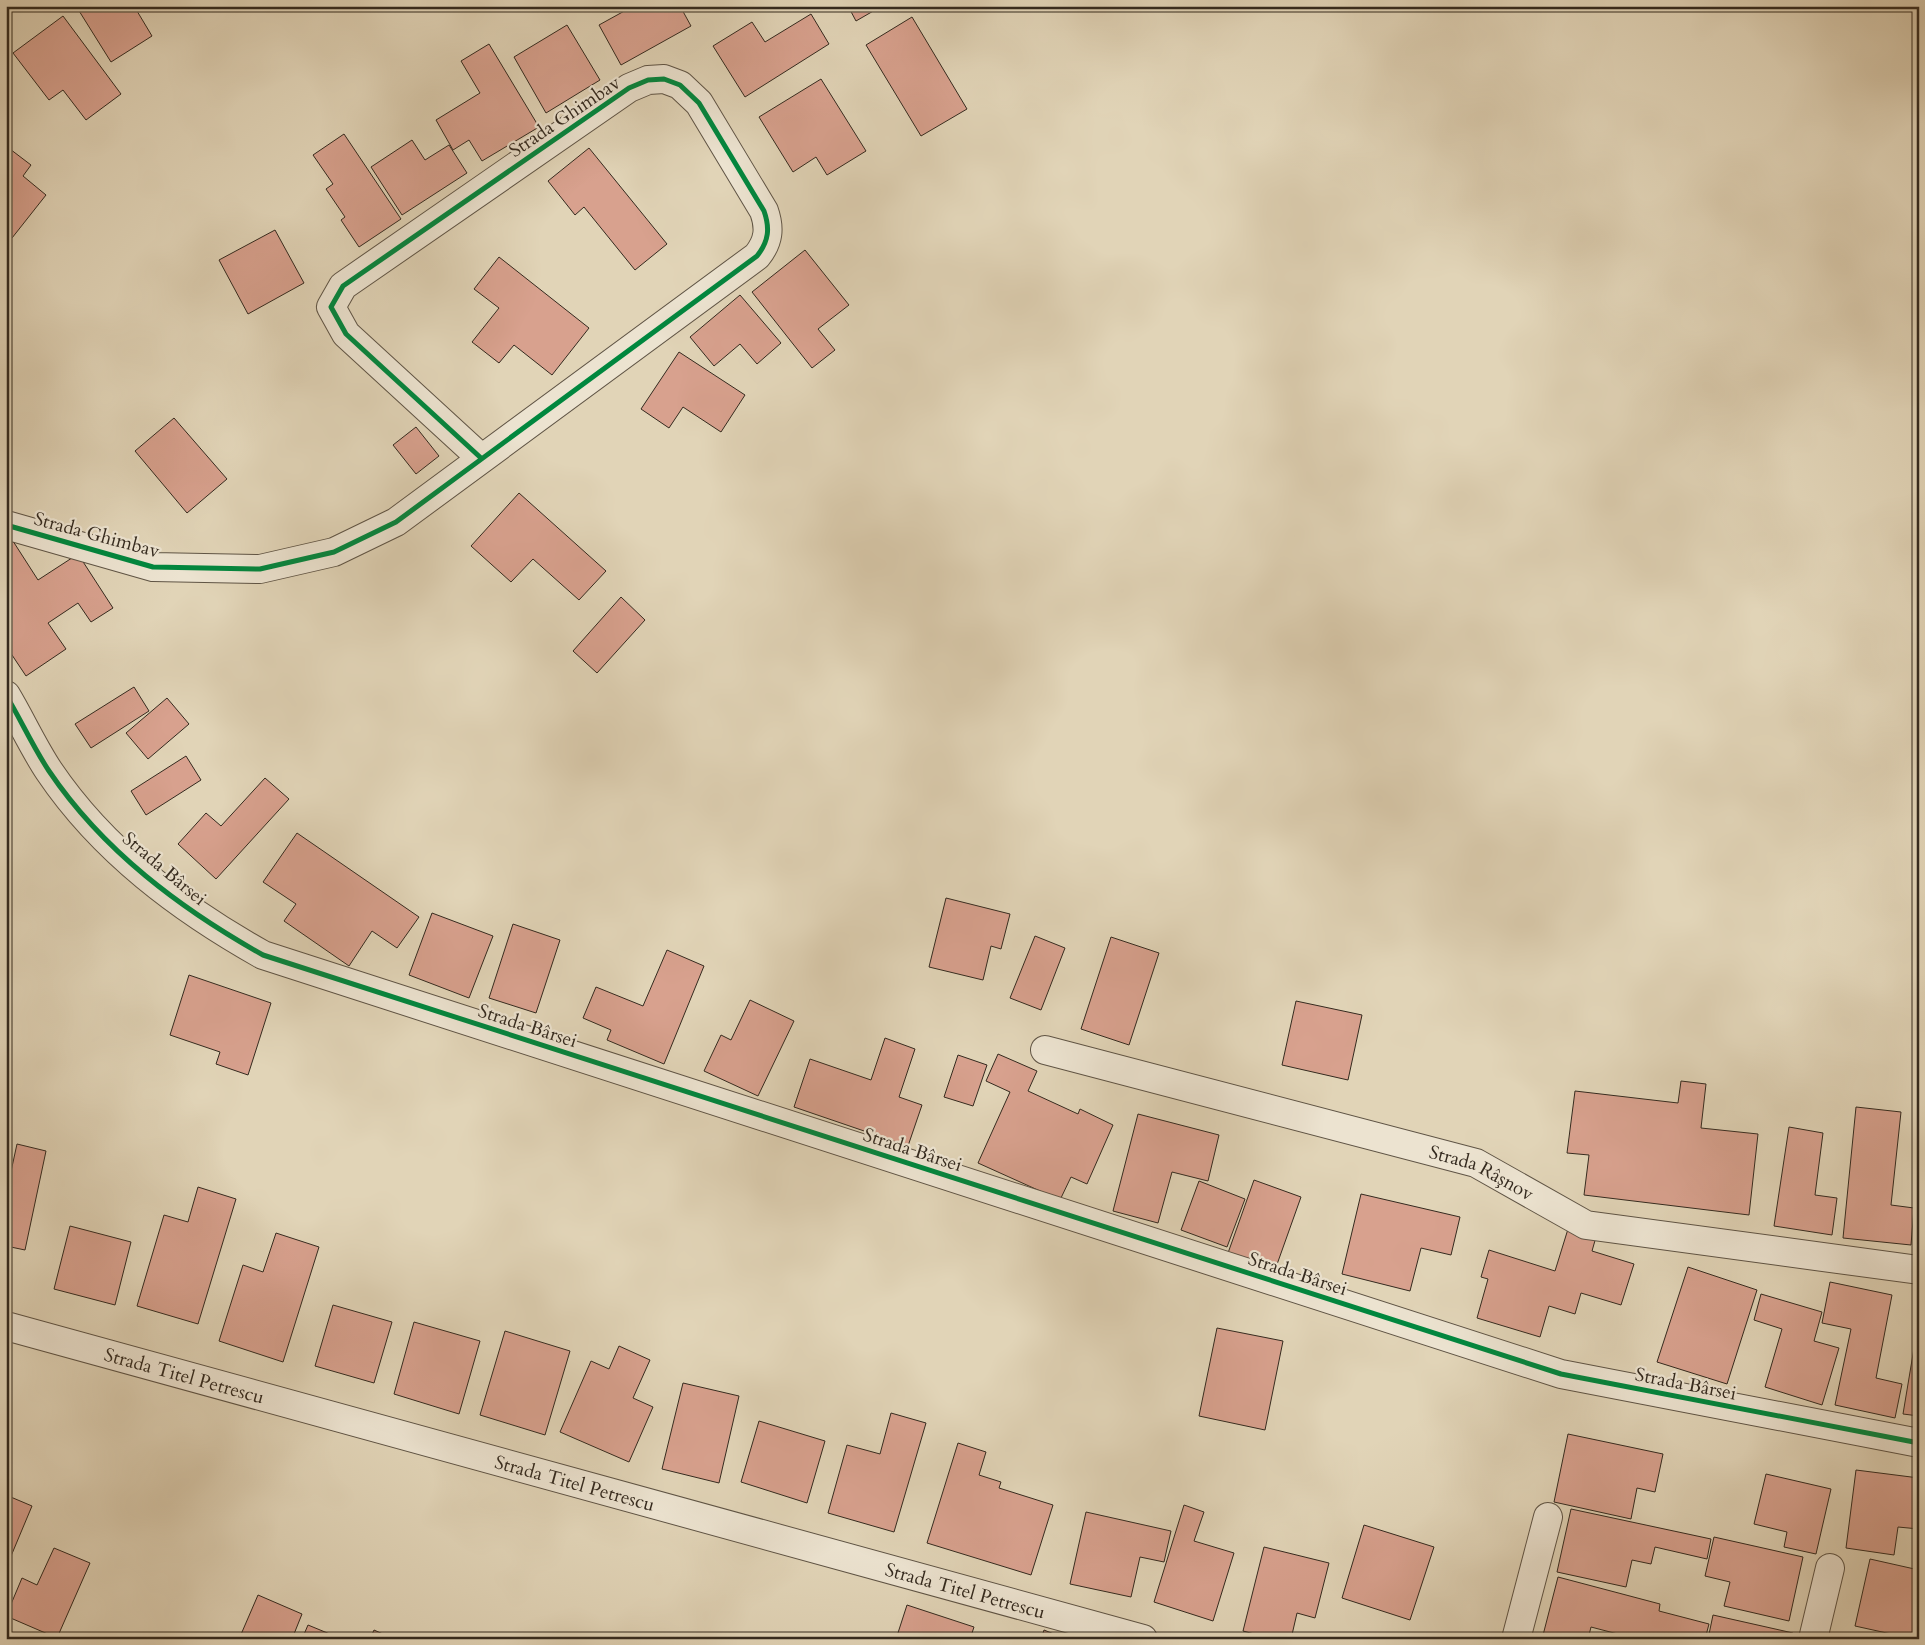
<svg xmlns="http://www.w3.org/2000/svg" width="1925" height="1645" viewBox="0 0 1925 1645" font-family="Cardo,serif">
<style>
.building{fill:#d8a18e;stroke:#342a1f}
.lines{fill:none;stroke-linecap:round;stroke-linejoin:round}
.minor-casing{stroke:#5f5445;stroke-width:30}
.minor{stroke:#ece3d0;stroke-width:28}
.cycleway-casing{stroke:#ece3d0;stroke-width:8}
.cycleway{stroke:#00873e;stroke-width:5}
.labels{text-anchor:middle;stroke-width:4.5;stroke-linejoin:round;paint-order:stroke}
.street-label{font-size:19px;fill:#342a1f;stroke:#ece3d0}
</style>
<rect width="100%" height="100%" fill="#e1d4b7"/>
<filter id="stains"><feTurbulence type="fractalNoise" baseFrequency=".004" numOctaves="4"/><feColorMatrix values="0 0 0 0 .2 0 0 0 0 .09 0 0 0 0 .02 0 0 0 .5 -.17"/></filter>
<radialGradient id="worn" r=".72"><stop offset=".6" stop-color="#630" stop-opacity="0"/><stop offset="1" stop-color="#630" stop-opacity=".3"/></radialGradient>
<g class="building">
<polygon points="76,6 134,6 152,36 111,62"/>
<polygon points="626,6 680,6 691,26 621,65 599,25 628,9"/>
<polygon points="848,6 882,6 856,21"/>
<polygon points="811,14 829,44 745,97 713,46 752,22 765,42"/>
<polygon points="63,16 121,94 86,120 63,90 49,100 13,53"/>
<polygon points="912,17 967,109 921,136 866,45"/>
<polygon points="567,25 600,80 546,113 514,57"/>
<polygon points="489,44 539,127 482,161 469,140 453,150 436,120 480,93 461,61"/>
<polygon points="821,79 866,151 827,175 816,157 793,172 759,117"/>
<polygon points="344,134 401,219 359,247 341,220 345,217 326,189 333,184 313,155"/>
<polygon points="412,140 425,160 449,145 467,173 402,215 371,167"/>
<polygon points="6,146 31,165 23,176 46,195 12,238 6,234"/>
<polygon points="589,148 667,244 635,270 584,207 575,215 548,181"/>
<polygon points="275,230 304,283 248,314 219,260"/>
<polygon points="805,250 849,305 818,329 835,350 812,368 752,292"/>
<polygon points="499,257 589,328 552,375 514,345 499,363 472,342 499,308 474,289"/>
<polygon points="740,295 781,343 757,364 740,344 714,366 690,337"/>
<polygon points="679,352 745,395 721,432 683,407 669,428 641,409"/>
<polygon points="174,418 227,479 187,513 135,451"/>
<polygon points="416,427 439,456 416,474 393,445"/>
<polygon points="519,493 606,571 579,600 533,559 511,582 471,546"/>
<polygon points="11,538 38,580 78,554 113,608 91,622 78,603 48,623 66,649 26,676 6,646 6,541"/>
<polygon points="621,597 645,620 597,673 573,651"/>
<polygon points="134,687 149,711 91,748 75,724"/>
<polygon points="167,698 189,724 148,759 126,733"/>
<polygon points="186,756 201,780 146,815 131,791"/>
<polygon points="265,778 289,799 216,879 178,844 206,813 221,826"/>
<polygon points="297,833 419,917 397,948 372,931 349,966 284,921 296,904 263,882"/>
<polygon points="946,898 1010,914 1001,949 991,946 983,980 929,967"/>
<polygon points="432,913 493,936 469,998 409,975"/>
<polygon points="513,924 560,940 536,1013 489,998"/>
<polygon points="1035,936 1065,948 1041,1010 1010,998"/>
<polygon points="1111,937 1159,953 1129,1045 1081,1029"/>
<polygon points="667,950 704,966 664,1064 607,1040 611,1030 583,1018 596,987 643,1006"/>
<polygon points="189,975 271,1003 248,1075 216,1064 220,1052 170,1035"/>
<polygon points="750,1000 794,1021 758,1096 704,1071 721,1035 731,1040"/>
<polygon points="1296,1001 1362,1015 1348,1080 1282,1065"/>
<polygon points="885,1038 915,1049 899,1097 922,1105 908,1146 794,1107 810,1059 871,1080"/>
<polygon points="998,1054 1037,1071 1028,1091 1078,1114 1080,1109 1113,1125 1087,1184 1071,1177 1060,1200 978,1163 1010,1092 986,1081"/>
<polygon points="958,1055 987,1065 973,1106 944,1097"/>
<polygon points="1681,1081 1706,1084 1701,1128 1758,1134 1749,1215 1584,1195 1589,1155 1567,1153 1575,1091 1678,1103"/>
<polygon points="1856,1107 1901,1112 1891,1205 1914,1208 1911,1245 1843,1238"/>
<polygon points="1138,1114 1219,1135 1208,1181 1172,1172 1158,1223 1113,1211"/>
<polygon points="1789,1127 1823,1133 1815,1195 1837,1198 1832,1235 1774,1226"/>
<polygon points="17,1144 46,1151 25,1250 6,1246 6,1175 10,1176"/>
<polygon points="1254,1180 1301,1197 1275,1270 1228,1253"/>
<polygon points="1199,1181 1245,1199 1227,1247 1181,1230"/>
<polygon points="198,1187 236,1199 198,1324 137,1306 164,1215 188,1222"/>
<polygon points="1361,1194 1460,1217 1451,1255 1421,1248 1410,1291 1342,1274"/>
<polygon points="70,1226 131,1242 115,1305 54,1289"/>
<polygon points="1568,1229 1596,1237 1592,1251 1634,1264 1621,1305 1581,1293 1575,1314 1549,1306 1540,1337 1477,1318 1488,1279 1481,1277 1489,1250 1555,1271"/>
<polygon points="276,1233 319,1247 283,1362 219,1341 243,1265 263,1272"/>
<polygon points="1688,1267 1757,1290 1727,1384 1657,1362"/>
<polygon points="1830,1282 1892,1295 1876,1378 1902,1384 1895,1418 1835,1405 1851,1329 1822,1323"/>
<polygon points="1761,1294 1822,1312 1814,1341 1839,1348 1822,1405 1765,1387 1782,1329 1754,1320"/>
<polygon points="333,1305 392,1322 374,1383 315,1366"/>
<polygon points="414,1322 480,1341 459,1414 394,1394"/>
<polygon points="1217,1328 1283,1341 1265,1430 1199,1416"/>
<polygon points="505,1331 570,1351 545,1435 480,1415"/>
<polygon points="619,1346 650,1360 633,1398 653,1407 629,1462 560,1432 591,1361 609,1369"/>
<polygon points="1914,1348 1919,1349 1919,1416 1903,1414"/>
<polygon points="683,1383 739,1396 719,1483 662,1469"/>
<polygon points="891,1413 926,1423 894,1532 828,1513 847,1445 880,1454"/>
<polygon points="759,1421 825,1441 807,1503 741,1482"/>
<polygon points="1568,1434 1663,1454 1655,1492 1637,1488 1631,1519 1554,1502"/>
<polygon points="958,1443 986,1452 979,1475 1001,1482 999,1488 1053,1505 1031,1575 927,1543"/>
<polygon points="1856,1470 1919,1478 1919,1529 1898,1527 1894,1555 1846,1548"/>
<polygon points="1766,1474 1831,1489 1816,1554 1784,1547 1787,1532 1754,1524"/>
<polygon points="6,1495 32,1506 6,1568"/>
<polygon points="1184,1505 1204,1512 1194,1541 1234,1553 1213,1621 1154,1602"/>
<polygon points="1571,1509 1711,1539 1707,1559 1655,1547 1651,1564 1632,1560 1626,1587 1557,1572"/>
<polygon points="1086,1512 1171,1531 1164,1562 1140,1557 1131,1597 1070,1584"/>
<polygon points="1364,1525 1434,1547 1410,1620 1342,1598"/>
<polygon points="1714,1537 1803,1557 1789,1621 1724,1606 1730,1582 1705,1576"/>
<polygon points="1264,1547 1329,1563 1315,1618 1297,1613 1291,1639 1273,1639 1243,1631"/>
<polygon points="54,1548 90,1563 57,1638 6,1616 22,1578 37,1585"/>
<polygon points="1870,1559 1919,1570 1919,1615 1914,1639 1855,1626"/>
<polygon points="1558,1577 1660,1604 1659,1611 1709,1624 1705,1639 1637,1639 1591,1627 1588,1639 1542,1639"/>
<polygon points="258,1595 302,1614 292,1639 239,1639"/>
<polygon points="907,1605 974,1627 970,1639 896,1639"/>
<polygon points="1713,1615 1793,1633 1792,1639 1708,1639"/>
<polygon points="308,1625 342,1639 302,1639"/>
<polygon points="374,1630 394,1639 370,1639"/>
<polygon points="1044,1630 1066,1639 1041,1639"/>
</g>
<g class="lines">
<defs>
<g id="minor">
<path d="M6 525 153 567 260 569 334 552 396 522 757 256C769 241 770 228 764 211L699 103 680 85 664 79 648 80 629 88 343 286 331 307 346 334 481 458"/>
<path d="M6 695C21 720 33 747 49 771 103 851 181 909 263 955L1561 1374 1919 1443"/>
<path id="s1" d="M1045 1050 1476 1163 1586 1225 1919 1270"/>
<path id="s2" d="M6 1326 1143 1639"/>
<polyline points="1516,1639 1548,1517"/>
<polyline points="1813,1639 1830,1568"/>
</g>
</defs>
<use href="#minor" class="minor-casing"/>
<use href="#minor" class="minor"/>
<defs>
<g id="cycleway">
<path d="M6 525 153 567 260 569 334 552 396 522 757 256C769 241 770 228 764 211L699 103 680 85 664 79 648 80 629 88 343 286 331 307 346 334 481 458"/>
<path d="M6 695C21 720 33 747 49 771 103 851 181 909 263 955L1561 1374 1919 1443"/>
</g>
</defs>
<use href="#cycleway" class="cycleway-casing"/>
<use href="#cycleway" class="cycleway"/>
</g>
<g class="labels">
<g class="street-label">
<text transform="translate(564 116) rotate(-34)" y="7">Strada Ghimbav</text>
<text transform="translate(97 534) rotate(15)" y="7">Strada Ghimbav</text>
<text transform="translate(165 868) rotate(40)" y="7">Strada Bârsei</text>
<text transform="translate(528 1025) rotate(18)" y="7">Strada Bârsei</text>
<text transform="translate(913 1149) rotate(18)" y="7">Strada Bârsei</text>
<text dy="7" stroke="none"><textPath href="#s1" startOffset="454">Strada Râşnov</textPath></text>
<text transform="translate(1298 1273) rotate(18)" y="7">Strada Bârsei</text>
<text dy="7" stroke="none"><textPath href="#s2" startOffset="185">Strada Titel Petrescu</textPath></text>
<text transform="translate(1686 1383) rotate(11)" y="7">Strada Bârsei</text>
<text dy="7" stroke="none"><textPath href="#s2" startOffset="590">Strada Titel Petrescu</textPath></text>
<text dy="7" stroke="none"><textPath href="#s2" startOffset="995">Strada Titel Petrescu</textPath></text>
</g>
</g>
<rect width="1925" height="1645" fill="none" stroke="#e1d4b7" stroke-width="25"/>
<rect x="8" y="8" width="1910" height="1630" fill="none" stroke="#342a1f" stroke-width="2.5"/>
<rect x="12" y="12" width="1900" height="1620" fill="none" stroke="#342a1f"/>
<rect width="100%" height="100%" filter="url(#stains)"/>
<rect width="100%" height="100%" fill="url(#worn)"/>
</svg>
